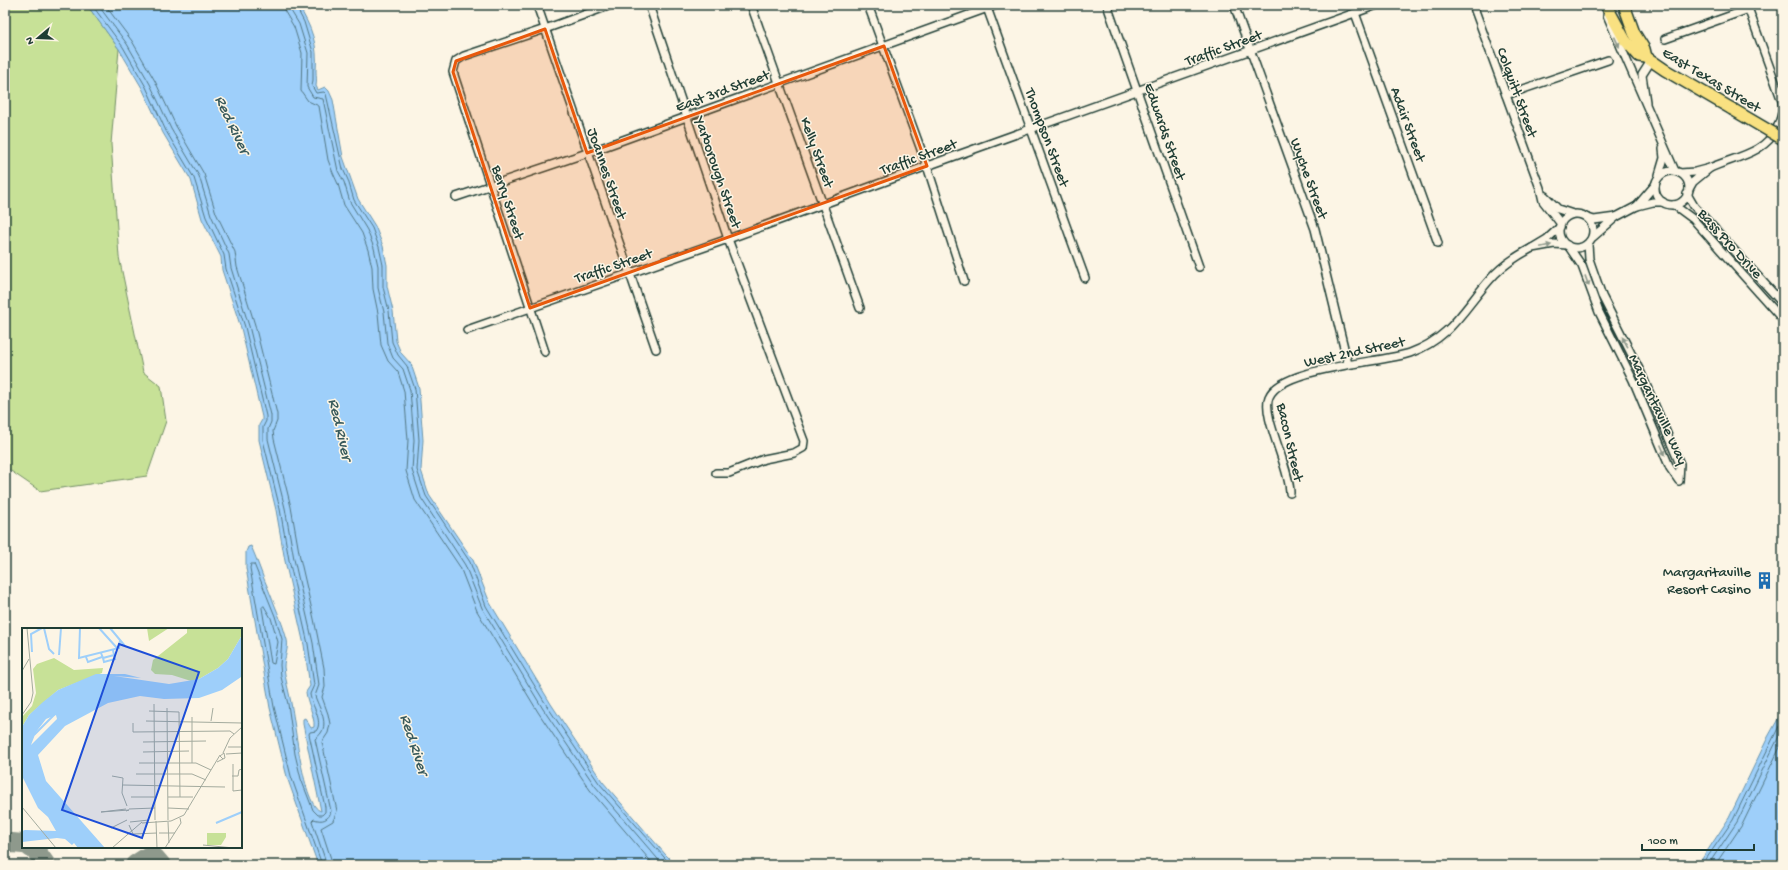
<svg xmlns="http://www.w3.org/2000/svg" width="1788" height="870" viewBox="0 0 1788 870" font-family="'Gochi Hand',sans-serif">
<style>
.green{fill:#c7e197;stroke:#738f66}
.water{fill:#9ecffa;stroke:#6b95ab}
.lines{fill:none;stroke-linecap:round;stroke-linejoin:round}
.shore{stroke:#527783;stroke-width:1}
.taxiway{stroke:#8e998c;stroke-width:20}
.street-casing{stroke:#1f3d34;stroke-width:10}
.primary-casing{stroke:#1f3d34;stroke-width:14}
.street{stroke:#fcf5e5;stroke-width:7}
.primary{stroke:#f9e181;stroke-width:11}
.primary-bridge-casing{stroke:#1f3d34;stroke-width:14;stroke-linecap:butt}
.primary-bridge{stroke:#f9e181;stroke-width:11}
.oneway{fill:#8e998c}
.marked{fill:#e8590c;fill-opacity:0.2;stroke:#e8590c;stroke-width:3;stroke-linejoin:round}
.labels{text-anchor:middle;stroke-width:3;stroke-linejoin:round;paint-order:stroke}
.street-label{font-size:15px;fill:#1f3d34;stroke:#fcf5e5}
.poi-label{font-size:15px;fill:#1f3d34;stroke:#fcf5e5;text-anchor:end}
.water-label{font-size:16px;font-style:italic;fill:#385a5c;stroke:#fcf5e5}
.inset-river{fill:none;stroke:#9ecffa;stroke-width:2}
.inset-road{fill:none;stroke:#a4ab9e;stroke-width:1}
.view{fill:#1d4ed8;fill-opacity:0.15;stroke:#1d4ed8;stroke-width:2}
.inset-edge{fill:none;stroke:#1f3d34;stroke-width:2}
</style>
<rect width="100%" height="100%" fill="#fcf5e5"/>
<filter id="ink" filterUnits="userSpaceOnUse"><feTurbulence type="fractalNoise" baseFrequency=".025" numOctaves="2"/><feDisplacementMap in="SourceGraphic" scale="8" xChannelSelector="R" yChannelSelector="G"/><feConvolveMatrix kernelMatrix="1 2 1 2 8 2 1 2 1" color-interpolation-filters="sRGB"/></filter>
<g filter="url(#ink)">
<polygon class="green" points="5,5 87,5 119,49 111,144 119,257 143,372 161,386 166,421 147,476 40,491 5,467"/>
<g class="water">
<path d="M87 5H298C312 28 318 44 316 71 316 76 317 80 316 86L318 90 325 87 329 91 333 100 343 157 358 199 375 226 383 246 387 265V286L393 311 396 341 401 353 411 364 419 388 423 440 421 470 429 495 473 560 490 603 551 704 602 781 665 854 676 865H318L287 777 270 708 246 568V552L248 547 251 546C257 559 261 573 267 586 274 604 282 621 287 640 289 648 284 658 284 667 285 679 289 691 291 703 295 721 303 807 321 811L303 724V719L305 718 311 728 314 727C315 715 307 704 306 692L310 686 304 645 285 561 276 510 259 440V425L262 420V417L241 328 222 270 221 257 202 219 191 180 163 133 142 88 119 49Z"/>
<polygon points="1783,710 1783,865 1698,865 1729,818 1768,737"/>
</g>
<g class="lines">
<g class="shore">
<path d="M92 5 123 47 146 87 166 131 194 178 206 217 224 255 226 269 245 327 266 416V421L263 427V440L280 509 289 560 308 644 314 685 310 694C311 705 324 721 316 731L310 732 309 734 325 807V812L322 815H318L313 810 301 779 295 754 288 704 281 677 280 665 282 639 275 616 254 564H251L250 568 274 707 291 776 322 865"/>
<path d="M98 5 127 44 150 84 171 129 199 176 211 215 229 254 231 268 249 326 271 415V422L268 429V439L285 508 294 559 313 643 319 685 315 696C318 706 329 722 321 733 320 735 317 737 315 739L331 811C329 820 322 822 314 819L312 821 327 865"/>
<polyline points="105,5 132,41 155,81 176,126 204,174 216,213 235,252 237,267 255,325 277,414 277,421 273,431 274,439 291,507 300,558 314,619 324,668 325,687 322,697 328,714 330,724 328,733 322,742 337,811 333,821 321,828 333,865"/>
<polyline points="284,5 285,12 294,27 302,53 301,91 308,101 319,106 328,160 333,173 338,184 344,205 362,233 368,250 372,267 373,289 378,313 381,345 388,361 398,372 404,391 408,440 406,471 415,500 460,567 477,611 538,712 590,790 654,865"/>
<polyline points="290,5 291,11 299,24 308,53 307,87 313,97 323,99 338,171 344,182 350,202 367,230 374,248 378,266 378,288 384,312 387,343 393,358 403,369 410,390 414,440 412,470 421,498 465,565 482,608 543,709 595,786 663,865"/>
<polyline points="295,5 304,22 313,52 313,80 312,86 316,93 324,92 326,94 343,169 348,180 354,200 372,228 379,247 383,265 383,287 389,311 392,342 398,355 407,366 415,389 419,440 417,470 426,496 470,562 486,606 547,706 599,783 671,865"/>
<polygon points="264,606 271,618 278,642 274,664 271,663 262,608"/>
<polyline points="1702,865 1733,820 1783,718"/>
<polyline points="1708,865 1737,822 1783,728"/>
<polyline points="1715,865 1742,825 1783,741"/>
</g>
<g class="taxiway">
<polyline points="5,844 12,843 23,844"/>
<polyline points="30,847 36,851 46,865"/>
<polyline points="135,865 149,856 155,858 161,865"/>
</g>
<defs>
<g id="street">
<polyline points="537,5 656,349"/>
<polyline points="649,5 728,239 804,441 803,448 794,453 764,459 729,473 716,473"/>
<polyline points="751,5 860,308"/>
<polyline points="868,5 927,166 964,281"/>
<polyline points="986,5 1085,278"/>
<polyline points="1107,5 1199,267"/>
<polyline points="1234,5 1315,229 1348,364"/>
<polyline points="1473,5 1540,188 1543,201 1561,224"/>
<polyline points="1355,13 1438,243"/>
<polyline points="1607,15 1675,171"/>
<polyline points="1665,39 1749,9"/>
<polyline points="1506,95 1608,60"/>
<polyline points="1646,102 1642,75 1651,61"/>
<path d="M1710 168C1734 157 1765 154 1777 128 1781 119 1784 110 1782 101L1747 5"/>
<circle cx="1672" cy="188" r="17"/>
<polyline points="1680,173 1695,172 1710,168 1693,182 1689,189"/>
<polyline points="1659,175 1664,158 1663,149"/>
<polyline points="1655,185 1637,206 1653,202 1663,202"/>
<polyline points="1687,194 1694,206 1783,304"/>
<polyline points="1545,196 1558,209 1573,214"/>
<polyline points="456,197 587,153 996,5"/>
<polyline points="1674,205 1693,219 1783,320"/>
<circle cx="1576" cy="231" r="17"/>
<polyline points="1616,217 1637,206"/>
<polyline points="1588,218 1594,220 1616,217 1593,237"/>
<polyline points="1560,227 1547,239 1532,248 1554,244 1567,245"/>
<polyline points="1569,247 1582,266 1599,312 1633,380 1670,468 1679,481 1680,464 1641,373 1602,296 1589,259 1588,244"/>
<polyline points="467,330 728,239 927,166 1377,5"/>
<polyline points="545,352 453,72 456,61 464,56 545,29 611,5"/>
<path d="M1290 493C1290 468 1261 415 1269 397 1281 367 1381 363 1410 353 1454 337 1465 305 1495 274 1506 263 1519 255 1532 248"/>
</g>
<g id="primary">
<polyline points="1606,5 1625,40 1639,56 1646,57 1665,70 1732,109"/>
<polyline points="1624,5 1634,33 1644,49 1646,57"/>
</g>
</defs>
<use href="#street" class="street-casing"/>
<use href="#primary" class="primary-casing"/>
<use href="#street" class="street"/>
<use href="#primary" class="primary"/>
<defs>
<polyline id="primary-bridge" points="1732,109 1783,139"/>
</defs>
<use href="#primary-bridge" class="primary-bridge-casing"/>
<use href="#primary-bridge" class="primary-bridge"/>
</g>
<defs><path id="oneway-solid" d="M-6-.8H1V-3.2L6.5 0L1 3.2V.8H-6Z"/></defs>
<g class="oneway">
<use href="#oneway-solid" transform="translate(1617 42) rotate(65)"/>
<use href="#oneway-solid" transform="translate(1546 246) rotate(-12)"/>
<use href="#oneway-solid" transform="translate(1587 281) rotate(70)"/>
<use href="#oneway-solid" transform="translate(1625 342) rotate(-119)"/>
<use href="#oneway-solid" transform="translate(1663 450) rotate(67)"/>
</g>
</g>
<path class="marked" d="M545 29 587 153 884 46 927 166 530 308 453 72 456 61Z"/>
<defs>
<symbol id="building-bare" viewBox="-9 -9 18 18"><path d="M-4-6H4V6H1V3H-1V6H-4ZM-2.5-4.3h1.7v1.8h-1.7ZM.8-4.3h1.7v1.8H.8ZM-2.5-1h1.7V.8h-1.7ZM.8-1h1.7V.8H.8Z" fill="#1f6fb2" stroke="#fcf5e5" stroke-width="2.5" paint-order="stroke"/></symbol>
</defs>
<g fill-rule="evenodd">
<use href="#building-bare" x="1752" y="568" width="25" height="25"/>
</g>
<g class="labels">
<g class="street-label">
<text transform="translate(1223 47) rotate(-20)" y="5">Traffic Street</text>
<text transform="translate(1712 79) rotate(31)" y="5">East Texas Street</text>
<text transform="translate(722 90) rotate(-20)" y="5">East 3rd Street</text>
<text transform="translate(1518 92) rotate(70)" y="5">Colquitt Street</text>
<text transform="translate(1409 124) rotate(70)" y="5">Adair Street</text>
<text transform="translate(1166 131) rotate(71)" y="5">Edwards Street</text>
<text transform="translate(1048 137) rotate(70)" y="5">Thompson Street</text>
<text transform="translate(818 152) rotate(70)" y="5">Kelly Street</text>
<text transform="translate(918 156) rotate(-20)" y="5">Traffic Street</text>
<text transform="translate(719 172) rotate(71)" y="5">Yarborough Street</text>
<text transform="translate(608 173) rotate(71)" y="5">Joannes Street</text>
<text transform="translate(1310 178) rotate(70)" y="5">Wyche Street</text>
<text transform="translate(509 202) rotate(72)" y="5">Berry Street</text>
<text transform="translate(1731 243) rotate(48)" y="5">Bass Pro Drive</text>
<text transform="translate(613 265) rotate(-19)" y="5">Traffic Street</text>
<text transform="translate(1354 351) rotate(-12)" y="5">West 2nd Street</text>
<text transform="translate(1659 409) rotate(65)" y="5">Margaritaville Way</text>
<text transform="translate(1291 442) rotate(77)" y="5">Bacon Street</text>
</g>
<g class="poi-label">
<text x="1751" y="576">Margaritaville<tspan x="1751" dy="17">Resort Casino</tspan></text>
</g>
<g class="water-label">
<text transform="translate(234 124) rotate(65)" y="6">Red River</text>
<text transform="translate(342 429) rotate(77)" y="6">Red River</text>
<text transform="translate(416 744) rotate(72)" y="6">Red River</text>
</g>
</g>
<g transform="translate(22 628)">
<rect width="220" height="220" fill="#fcf5e5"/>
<path d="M125 0H147L127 13ZM165 0H220V7L206 31 196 40 177 51 169 53 150 47 133 46 129 42 131 32 165 5ZM32 30 52 42 81 40 80 45 36 62 7 87 0 99V89L10 78 14 65 11 41 15 36ZM185 205H204V209L199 217H185Z" fill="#c7e197"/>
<path d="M220 7 219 49 200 62 177 70 142 71 118 68 86 75 43 98 16 127 24 153 83 220H56L52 215 50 217 43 211 35 210 0 214V203L3 202 34 203 26 189 16 180 0 148V99L7 87 21 74 36 62 74 46H103L119 50 92 48 147 56 177 51 196 40 206 31ZM34 87 35 91 9 117 14 104 24 91Z" fill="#9ecffa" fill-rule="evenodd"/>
<path class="inset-river" d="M22 0 27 21 32 26M58 0 57 30 97 20 98 12M77 0 95 20M88 0 103 18M10 24 9 6 20 0M79 25 81 30 92 27 91 22M37 27 39 0M64 29 66 34 80 29M81 30 82 34 93 31 92 27M12 107 33 86M194 195 220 184"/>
<path class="inset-road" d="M0 43 7 31M132 76 133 192M145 80 146 192M127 83 157 84 158 169M0 87 9 74 11 65 5 0M170 89V135M124 93 220 95M189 93 191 80M111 95V104L208 103 212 106M121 114 184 113M206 119H220M121 124 167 123M201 125 208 110 220 99M204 126 220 125M195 134 203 130 202 125 198 128 201 131M117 135H174L189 142M211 136V163L220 162M114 146H170L184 152M90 148 101 150 100 165 105 178M210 148H216L217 142 220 141M101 157 203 159M109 169H133M146 169H171M0 179 34 220M146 180 167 181M107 181 133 180M104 183 107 182 79 184 104 181M134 193 135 220M108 194 127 192M146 194 147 215M120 195 149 193 162 187 198 127M107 197 111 206 135 205M89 200 105 192M137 205H153M181 217 212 220M90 220 120 194M143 220 159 195 158 190"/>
<path class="view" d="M97 16 177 44 120 210 40 182Z"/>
<rect width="220" height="220" class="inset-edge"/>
</g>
<rect width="1788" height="870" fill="none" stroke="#fcf5e5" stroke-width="20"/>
<rect x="10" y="10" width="1768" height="850" fill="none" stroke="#1f3d34" stroke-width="1.5" filter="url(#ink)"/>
<g transform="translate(38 38) rotate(251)" stroke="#fcf5e5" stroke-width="3" paint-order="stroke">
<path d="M0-3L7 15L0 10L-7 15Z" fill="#1f3d34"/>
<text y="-6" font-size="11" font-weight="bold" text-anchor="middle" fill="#1f3d34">N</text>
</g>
<path d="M1642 844v6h112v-6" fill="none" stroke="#1f3d34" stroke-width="2"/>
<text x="1648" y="844" font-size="12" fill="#1f3d34" stroke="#fcf5e5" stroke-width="3" paint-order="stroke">100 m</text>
</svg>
